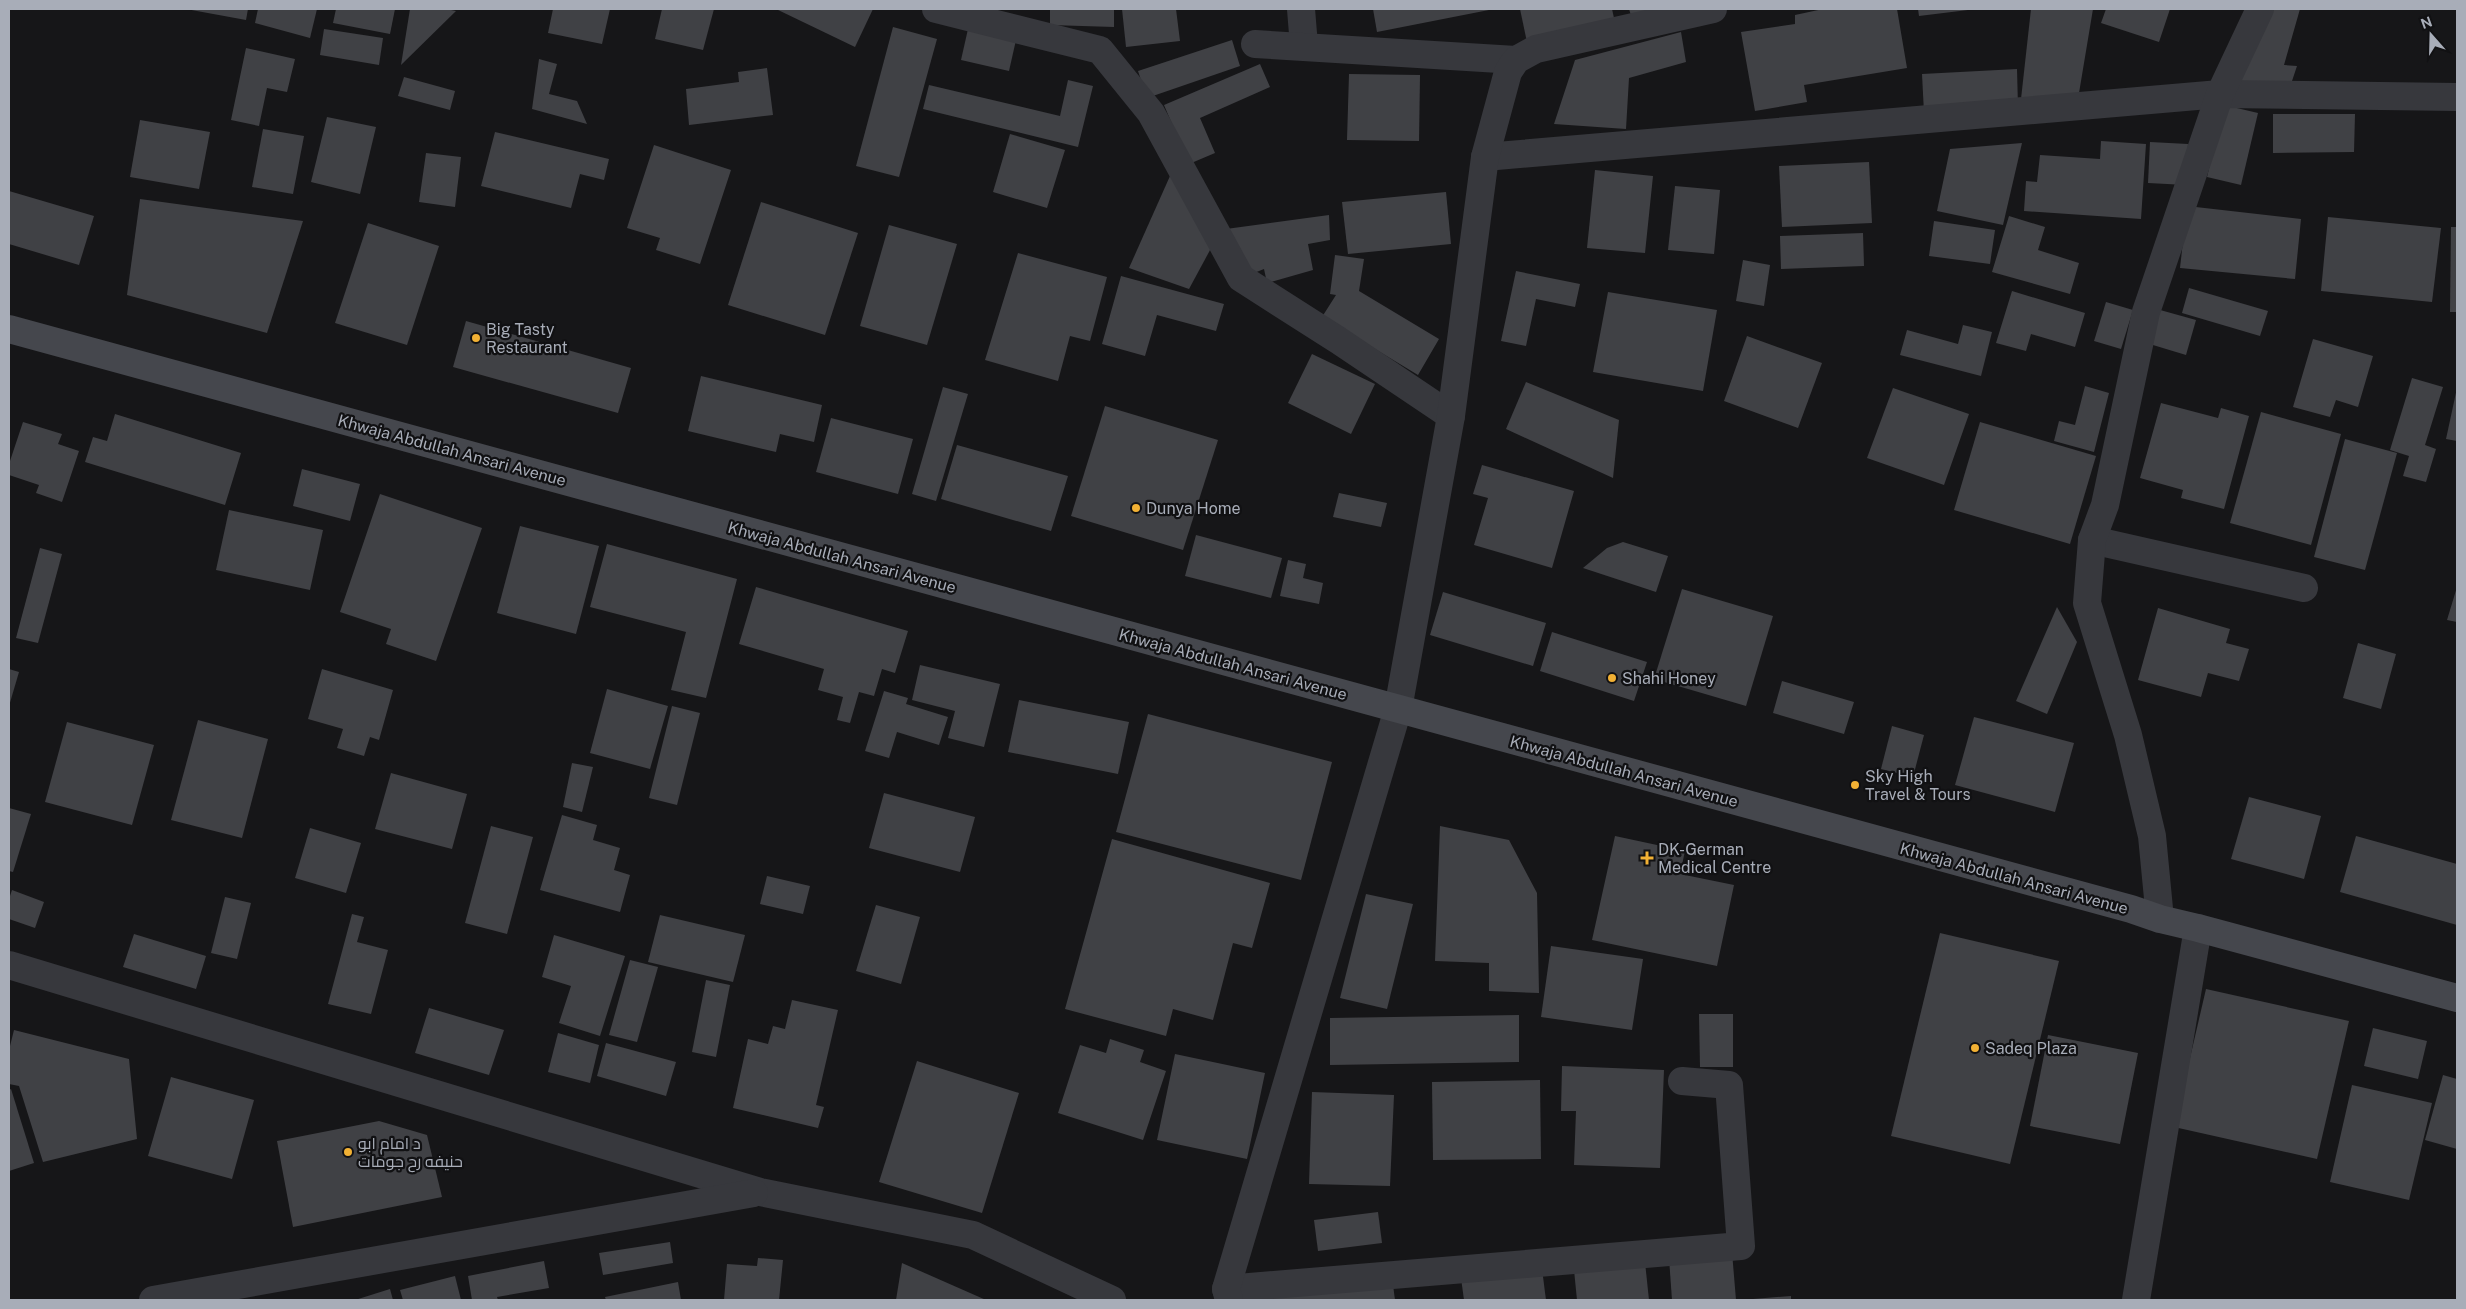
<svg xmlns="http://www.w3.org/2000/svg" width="2466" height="1309" viewBox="0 0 2466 1309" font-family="'Public Sans',Cairo,sans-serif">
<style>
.building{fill:#404145}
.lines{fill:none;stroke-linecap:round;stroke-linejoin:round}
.minor{stroke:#37383d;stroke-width:28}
.secondary{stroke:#45474d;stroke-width:28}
.poi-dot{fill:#f2b134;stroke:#111113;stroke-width:2}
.labels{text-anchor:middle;stroke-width:4.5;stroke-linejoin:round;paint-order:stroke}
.poi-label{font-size:16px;fill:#a8adb8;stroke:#111113;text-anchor:start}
.street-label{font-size:16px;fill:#a8adb8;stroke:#111113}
</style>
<rect width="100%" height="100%" fill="#161618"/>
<g class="building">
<polygon points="186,9 248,9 246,20"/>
<polygon points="258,9 317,9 310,38 255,23"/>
<polygon points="336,9 395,9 390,34 333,23"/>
<polygon points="410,9 446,9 456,11 401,65"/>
<polygon points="553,9 610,9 602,44 548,33"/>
<polygon points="662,9 714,9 703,50 655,39"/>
<polygon points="776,9 873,9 855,47"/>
<polygon points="1050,9 1114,9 1114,27 1050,25"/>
<polygon points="1122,9 1176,9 1180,41 1126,47"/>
<polygon points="1373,9 1489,9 1489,10 1377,32"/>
<polygon points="1520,9 1612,9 1616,27 1528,47"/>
<polygon points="1629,9 1656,9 1634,25"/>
<polygon points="1823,9 1897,9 1907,68 1804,85 1807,102 1755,111 1741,32 1795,24 1795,15"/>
<polygon points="1918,9 1968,9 1968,10 1919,16"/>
<polygon points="2031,9 2093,9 2078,99 2020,108"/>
<polygon points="2106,9 2170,9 2159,42 2101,23"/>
<polygon points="2267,9 2300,9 2284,65 2297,66 2288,93 2236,91"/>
<polygon points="893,27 937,39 899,177 856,166"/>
<polygon points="324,29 383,38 379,65 320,55"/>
<polygon points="968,29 1016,40 1009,71 961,60"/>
<polygon points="1681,32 1686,62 1629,78 1626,129 1554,124 1575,60"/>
<polygon points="1232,40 1240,66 1147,98 1138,71"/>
<polygon points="246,48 295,59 287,92 267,88 259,126 231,120"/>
<polygon points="539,59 557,64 549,94 577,101 587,124 532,109"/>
<polygon points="1260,64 1270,87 1200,118 1215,153 1189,164 1164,105"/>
<polygon points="767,68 773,115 689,125 686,89 739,82 738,72"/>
<polygon points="2017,69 2018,107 1924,113 1922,74"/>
<polygon points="1349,74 1420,75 1419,141 1347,140"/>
<polygon points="404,77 455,91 450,110 398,96"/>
<polygon points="1068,80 1093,86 1078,147 923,109 929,85 1060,116"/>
<polygon points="2224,105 2258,113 2241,185 2207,177"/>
<polygon points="2273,114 2355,114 2354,152 2273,153"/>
<polygon points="327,117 376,127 360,194 311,182"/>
<polygon points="140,120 210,132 199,189 130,177"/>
<polygon points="263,129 304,136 293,194 252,187"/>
<polygon points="495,132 609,159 604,180 580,174 571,208 481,186"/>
<polygon points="1010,134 1065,150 1047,208 993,192"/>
<polygon points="2101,141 2146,144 2141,219 2024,211 2026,181 2037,182 2040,155 2100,159"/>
<polygon points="2150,142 2188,144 2186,185 2148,183"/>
<polygon points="2022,143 2003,225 1937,211 1950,149"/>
<polygon points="654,145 731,170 700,264 656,250 660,238 627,228"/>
<polygon points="426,153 461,157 455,207 419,202"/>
<polygon points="1869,162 1872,223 1782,227 1779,166"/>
<polygon points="1595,170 1653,176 1645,253 1587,248"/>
<polygon points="1170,176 1216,239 1189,289 1129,268"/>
<polygon points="1675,186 1720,190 1714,254 1668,250"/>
<polygon points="9,191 94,216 79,265 9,244"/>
<polygon points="1446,192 1451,244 1348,254 1342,202"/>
<polygon points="140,199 303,221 267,333 127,295"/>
<polygon points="761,202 858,233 825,335 728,305"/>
<polygon points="2187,206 2301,219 2295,279 2180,268"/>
<polygon points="1329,215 1330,240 1308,244 1313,270 1267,283 1264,269 1249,275 1226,229"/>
<polygon points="2009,216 2045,227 2038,250 2079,263 2070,294 1992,272"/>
<polygon points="2328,217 2441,228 2432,302 2321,291"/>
<polygon points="1934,221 1995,230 1990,264 1929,256"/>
<polygon points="368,223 439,246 407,345 335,323"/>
<polygon points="889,225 957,244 927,345 860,326"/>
<polygon points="2451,227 2457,227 2457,312 2450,312"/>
<polygon points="1863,233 1864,266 1781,269 1780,236"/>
<polygon points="1018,253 1107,277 1090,341 1070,336 1058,381 985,360"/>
<polygon points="1335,255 1364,259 1359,291 1439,339 1418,375 1322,317 1336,295 1330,294"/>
<polygon points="1743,260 1770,265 1764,306 1736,301"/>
<polygon points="1516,271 1580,284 1575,307 1536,299 1526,346 1501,341"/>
<polygon points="1121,276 1224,304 1216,331 1157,315 1145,356 1102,344"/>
<polygon points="2189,288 2268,311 2260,336 2182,313"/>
<polygon points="2012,291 2085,313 2075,347 2031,334 2026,351 1996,343"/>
<polygon points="1608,292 1717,310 1703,391 1593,372"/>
<polygon points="2106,302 2133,310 2121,349 2094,341"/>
<polygon points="2153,308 2196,320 2186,355 2143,342"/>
<polygon points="466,321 631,368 618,413 453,367"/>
<polygon points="1963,325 1992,332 1981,376 1900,355 1907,330 1958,344"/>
<polygon points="1747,336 1822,363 1798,428 1724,401"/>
<polygon points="2313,339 2373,356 2358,407 2336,400 2330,417 2293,407"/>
<polygon points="1312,354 1375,384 1351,434 1288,403"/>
<polygon points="701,376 822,405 814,442 780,434 776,452 688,431"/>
<polygon points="2412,378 2443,387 2425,445 2436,449 2426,482 2403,476 2409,456 2390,450"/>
<polygon points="1526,382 1619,420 1613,478 1506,429"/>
<polygon points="2085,386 2109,393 2094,452 2054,441 2059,421 2075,425"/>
<polygon points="943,387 968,394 936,501 912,494"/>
<polygon points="1893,388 1969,414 1944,485 1867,458"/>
<polygon points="2457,388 2457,441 2446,439"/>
<polygon points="2161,403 2218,418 2221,408 2249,416 2224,509 2181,498 2183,490 2140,478"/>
<polygon points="1105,406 1218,440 1183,550 1071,516"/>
<polygon points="2261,412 2341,434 2311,545 2230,523"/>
<polygon points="115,414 241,453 225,505 85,462 93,437 107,441"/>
<polygon points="831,418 913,439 898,494 816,472"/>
<polygon points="23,422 62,434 58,444 79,451 62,502 36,493 39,485 9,475 9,464"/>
<polygon points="1980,422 2096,456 2070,544 1954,510"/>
<polygon points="2345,439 2397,453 2365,570 2314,557"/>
<polygon points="957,445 1068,476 1051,531 941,499"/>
<polygon points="1482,465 1574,491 1552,568 1474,545 1488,498 1473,494"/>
<polygon points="302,469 360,484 350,521 293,506"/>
<polygon points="1339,493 1387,503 1381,527 1333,517"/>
<polygon points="380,494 482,528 436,661 386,644 391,629 340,612"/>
<polygon points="229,510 323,530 310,590 216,570"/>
<polygon points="520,526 599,546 576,634 497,613"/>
<polygon points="1196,535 1282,558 1271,598 1185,576"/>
<polygon points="1623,542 1668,556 1656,592 1583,568 1607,548"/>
<polygon points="607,544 737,579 706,698 671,690 686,632 590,607"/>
<polygon points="40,548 62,554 38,643 16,638"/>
<polygon points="1288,560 1306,564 1303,578 1323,583 1319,604 1280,596"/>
<polygon points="756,587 908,631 895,673 882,669 874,696 859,692 850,723 837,720 843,697 818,690 824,669 739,644"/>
<polygon points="2457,587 2457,622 2447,620"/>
<polygon points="1682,589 1773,616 1746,706 1654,679"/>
<polygon points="1443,592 1546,623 1533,666 1430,635"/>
<polygon points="2057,607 2077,642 2047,714 2016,701"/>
<polygon points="2158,608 2230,629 2226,643 2249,649 2239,681 2208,673 2201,697 2138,680"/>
<polygon points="1552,632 1647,662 1634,701 1540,671"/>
<polygon points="2358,643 2396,654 2381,709 2343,698"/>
<polygon points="920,665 1000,684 984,747 948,738 955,711 912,700"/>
<polygon points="9,669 19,672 9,706"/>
<polygon points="322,669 393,690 379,740 370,737 364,756 337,748 343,729 308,719"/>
<polygon points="1782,681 1854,702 1844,734 1773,713"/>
<polygon points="607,689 668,706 650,769 590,753"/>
<polygon points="884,691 908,698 906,704 948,717 939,745 897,732 889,758 865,751"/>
<polygon points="1019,700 1129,722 1118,774 1008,752"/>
<polygon points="672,706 700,713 677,805 649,798"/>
<polygon points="1148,714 1332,762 1301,880 1116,832"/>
<polygon points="1974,717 2074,743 2055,812 1955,785"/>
<polygon points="198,720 268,739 242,838 171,820"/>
<polygon points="67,722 154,745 132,825 45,802"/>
<polygon points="1892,726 1924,735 1913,777 1881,769"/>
<polygon points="572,763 593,767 582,812 563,807"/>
<polygon points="391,773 467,794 452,849 375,829"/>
<polygon points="884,793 975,817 960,872 869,848"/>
<polygon points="2249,797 2321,816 2304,879 2231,859"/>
<polygon points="9,808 31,814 13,872 9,871"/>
<polygon points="562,815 597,825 593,840 620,848 614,870 630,875 620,912 540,890"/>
<polygon points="491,826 533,837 507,934 465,923"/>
<polygon points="1440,826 1509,840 1537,893 1539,993 1489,991 1489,963 1435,961"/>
<polygon points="310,828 361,843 346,893 295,878"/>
<polygon points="1615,836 1685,851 1680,874 1734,885 1717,966 1592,940"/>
<polygon points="2356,836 2457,864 2457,925 2340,892"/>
<polygon points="1112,839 1270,883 1252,948 1233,943 1213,1020 1173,1009 1166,1036 1065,1009"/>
<polygon points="767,876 810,886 803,914 760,904"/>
<polygon points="12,890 44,902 35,928 9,919 9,899"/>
<polygon points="1366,894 1413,904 1387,1009 1340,998"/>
<polygon points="225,897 251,903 237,959 211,953"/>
<polygon points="876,905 920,917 901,984 856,971"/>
<polygon points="352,914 364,917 357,942 388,950 371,1014 328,1004"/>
<polygon points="660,915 745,935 733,982 648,962"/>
<polygon points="1940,933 2059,961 2010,1164 1891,1136"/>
<polygon points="134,934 206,956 196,989 123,967"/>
<polygon points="554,935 625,956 600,1036 559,1023 571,986 542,977"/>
<polygon points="1551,946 1643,959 1632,1030 1541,1017"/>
<polygon points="630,960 658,967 637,1042 609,1035"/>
<polygon points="706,980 730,985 716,1057 692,1052"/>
<polygon points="2206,989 2349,1021 2317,1159 2174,1127"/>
<polygon points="792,1000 838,1010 816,1105 824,1107 818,1128 733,1108 748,1039 768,1044 773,1026 785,1029"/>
<polygon points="429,1008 504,1030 489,1075 415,1053"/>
<polygon points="1699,1014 1733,1014 1733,1067 1700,1067"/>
<polygon points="1519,1015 1519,1062 1330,1065 1330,1018"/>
<polygon points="2373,1028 2427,1041 2418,1079 2364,1066"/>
<polygon points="14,1030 129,1059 137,1139 43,1162 19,1086 9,1084 9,1050"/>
<polygon points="558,1033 599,1045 590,1083 548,1072"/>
<polygon points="2048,1035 2138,1053 2120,1144 2030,1126"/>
<polygon points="1110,1039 1144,1050 1140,1062 1166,1071 1143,1140 1058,1113 1080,1045 1106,1053"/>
<polygon points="606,1043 676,1062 666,1096 597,1076"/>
<polygon points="1175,1054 1265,1073 1247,1159 1157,1140"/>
<polygon points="917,1061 1019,1093 982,1213 879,1182"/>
<polygon points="1562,1066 1664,1070 1660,1168 1574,1165 1576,1111 1561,1111"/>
<polygon points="2443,1075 2457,1079 2457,1149 2425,1140"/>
<polygon points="171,1077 254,1100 232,1179 148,1156"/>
<polygon points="1540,1080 1541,1159 1433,1160 1432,1082"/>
<polygon points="2352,1085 2432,1103 2409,1200 2330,1182"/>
<polygon points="11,1089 34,1163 9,1171 9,1090"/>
<polygon points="1312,1092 1394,1095 1390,1186 1309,1184"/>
<polygon points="379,1121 427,1135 442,1197 293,1227 277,1141"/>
<polygon points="1378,1212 1382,1243 1318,1251 1314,1220"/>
<polygon points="670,1242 673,1263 603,1275 599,1253"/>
<polygon points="1732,1252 1736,1300 1672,1300 1669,1258"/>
<polygon points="758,1258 783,1260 779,1300 724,1300 727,1264 757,1266"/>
<polygon points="544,1261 549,1288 497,1297 498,1300 472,1300 468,1276"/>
<polygon points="1645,1262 1649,1300 1577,1300 1574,1270"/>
<polygon points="902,1263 986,1300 896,1300"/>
<polygon points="1542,1269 1546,1300 1464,1300 1461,1278"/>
<polygon points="455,1276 461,1300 403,1300 400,1290"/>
<polygon points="678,1282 681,1300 606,1300 605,1297"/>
<polygon points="1393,1285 1395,1300 1271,1300 1271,1298"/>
<polygon points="390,1289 393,1300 355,1300"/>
<polygon points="1791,1296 1791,1300 1753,1300 1753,1299"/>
</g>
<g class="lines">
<g class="minor">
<polyline points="936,9 1100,50 1151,113 1241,278 1338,340 1451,416"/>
<polyline points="1301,9 1304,46"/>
<polyline points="1255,44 1516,60"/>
<polyline points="1485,157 2220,94 2457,97"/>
<polyline points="2092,540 2304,588"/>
<polyline points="2160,919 2152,836 2128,735 2087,603 2092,540 2105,505 2146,312 2220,94 2260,9"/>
<polyline points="9,965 760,1192 973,1235 1112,1300"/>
<polyline points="1226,1289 1741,1246 1729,1085 1682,1081"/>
<polyline points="153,1300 754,1193"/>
<polyline points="1229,1300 1226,1289 1398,709 1451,416 1485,157 1508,72 1516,60 1536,49 1713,9"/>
<polyline points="2136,1300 2198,928"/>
</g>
<polyline class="secondary" points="9,329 2131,909 2160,919 2198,928 2457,998"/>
</g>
<g class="poi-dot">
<circle cx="476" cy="338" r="5"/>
<circle cx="1136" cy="508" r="5"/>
<circle cx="1612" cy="678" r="5"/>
<circle cx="1855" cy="785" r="5"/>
<path d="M1644.5 850.5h5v5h5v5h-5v5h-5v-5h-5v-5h5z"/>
<circle cx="1975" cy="1048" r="5"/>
<circle cx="348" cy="1152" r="5"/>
</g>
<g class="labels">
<g class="poi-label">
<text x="486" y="335">Big Tasty<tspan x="486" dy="18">Restaurant</tspan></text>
<text x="1146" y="514">Dunya Home</text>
<text x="1622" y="684">Shahi Honey</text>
<text x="1865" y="782">Sky High<tspan x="1865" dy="18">Travel &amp; Tours</tspan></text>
<text x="1658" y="855">DK-German<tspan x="1658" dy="18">Medical Centre</tspan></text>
<text x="1985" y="1054">Sadeq Plaza</text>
<text x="358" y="1149">د امام ابو<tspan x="358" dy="18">حنیفه رح جومات</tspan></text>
</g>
<g class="street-label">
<text transform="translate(452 450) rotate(15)" y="6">Khwaja Abdullah Ansari Avenue</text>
<text transform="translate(842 557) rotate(15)" y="6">Khwaja Abdullah Ansari Avenue</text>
<text transform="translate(1233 664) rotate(15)" y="6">Khwaja Abdullah Ansari Avenue</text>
<text transform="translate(1624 771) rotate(15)" y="6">Khwaja Abdullah Ansari Avenue</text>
<text transform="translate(2014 878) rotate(15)" y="6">Khwaja Abdullah Ansari Avenue</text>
</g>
</g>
<rect width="2466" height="1309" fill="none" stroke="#a8adb8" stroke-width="20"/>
<g transform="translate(2431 35) rotate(340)" stroke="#111113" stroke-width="4" paint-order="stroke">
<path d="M0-4L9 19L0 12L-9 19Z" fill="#a8adb8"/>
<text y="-8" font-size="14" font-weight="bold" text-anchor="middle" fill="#a8adb8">N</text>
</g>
</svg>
